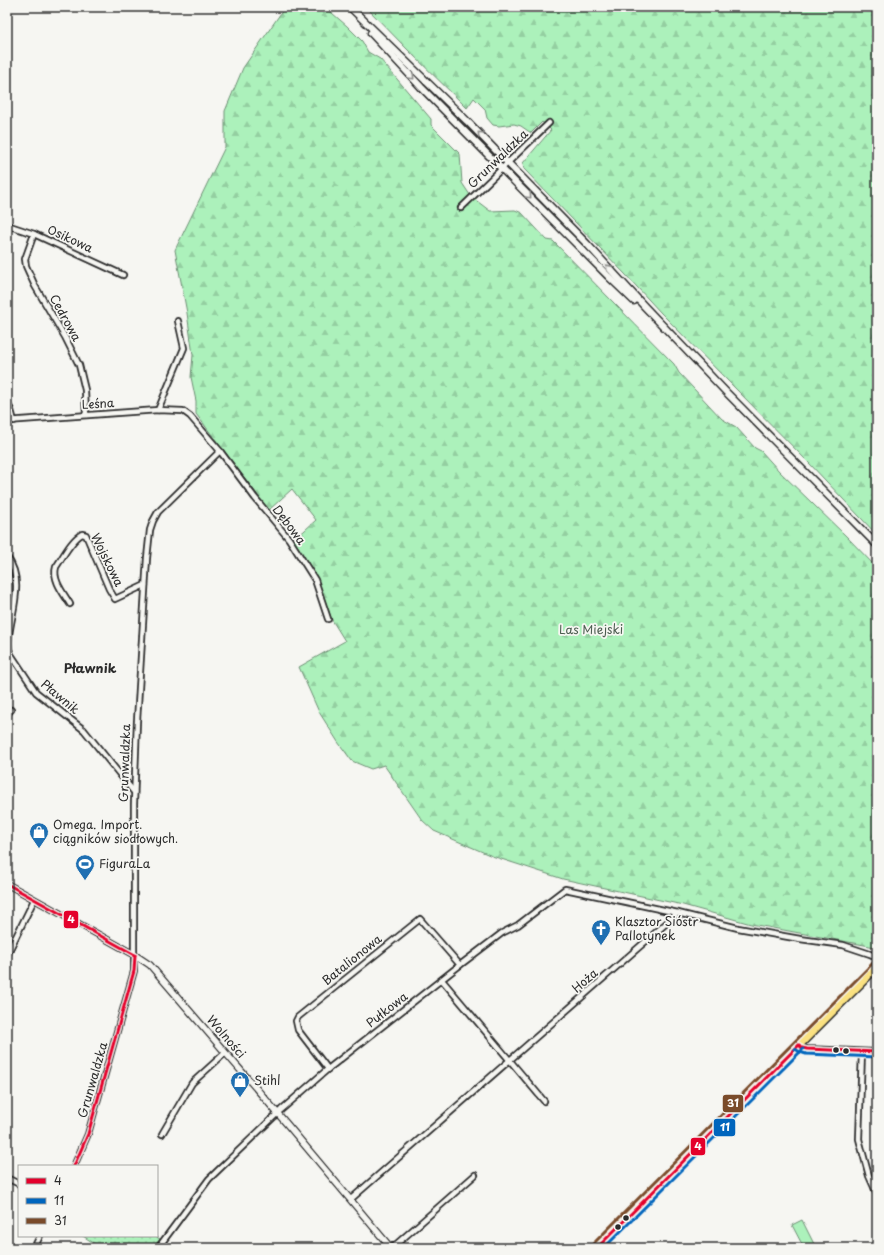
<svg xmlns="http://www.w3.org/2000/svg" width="884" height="1255" viewBox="0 0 884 1255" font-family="'Playpen Sans',sans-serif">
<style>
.grass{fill:url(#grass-dots);stroke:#6c8e73}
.forest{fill:url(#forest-firs);stroke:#6c8e73}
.park{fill:#acf1bb;stroke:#6c8e73}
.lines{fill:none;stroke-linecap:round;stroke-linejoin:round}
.minor-casing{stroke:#2b2b2b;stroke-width:8}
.tertiary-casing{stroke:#2b2b2b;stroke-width:8}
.secondary-casing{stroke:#2b2b2b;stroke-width:9}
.primary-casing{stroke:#2b2b2b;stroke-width:10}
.minor{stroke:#f6f6f2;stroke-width:4.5}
.tertiary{stroke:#f6f6f2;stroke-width:5.5}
.secondary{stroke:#f6f6f2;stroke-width:6}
.primary{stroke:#fae180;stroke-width:7}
.bus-1-casing{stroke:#f6f6f2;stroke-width:6}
.bus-2-casing{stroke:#f6f6f2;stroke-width:6}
.bus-3-casing{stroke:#f6f6f2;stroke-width:6}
.bus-1{stroke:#e4002b;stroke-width:3}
.bus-2{stroke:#0065bd;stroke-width:3}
.bus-3{stroke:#7a4b2a;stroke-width:3}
.oneway{stroke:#90908e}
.bus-dot{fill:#2b2b2b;stroke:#f6f6f2;stroke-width:1.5}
.labels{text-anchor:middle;stroke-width:3.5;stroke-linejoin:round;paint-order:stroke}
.street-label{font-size:12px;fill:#2b2b2b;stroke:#f6f6f2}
.park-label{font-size:12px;fill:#4b5c4f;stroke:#f6f6f2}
.poi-label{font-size:12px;fill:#2b2b2b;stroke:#f6f6f2;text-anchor:start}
.neighbourhood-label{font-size:13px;font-weight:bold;fill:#2b2b2b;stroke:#f6f6f2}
.line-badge{stroke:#f6f6f2;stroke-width:1.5}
.badge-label{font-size:11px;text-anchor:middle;font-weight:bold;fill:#fff}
</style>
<defs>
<pattern id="grass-dots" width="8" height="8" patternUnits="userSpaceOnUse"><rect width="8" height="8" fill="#acf1bb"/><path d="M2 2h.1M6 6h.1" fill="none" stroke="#94cfa1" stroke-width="1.8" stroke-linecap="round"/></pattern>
<pattern id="forest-firs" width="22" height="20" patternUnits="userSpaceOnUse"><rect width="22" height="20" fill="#acf1bb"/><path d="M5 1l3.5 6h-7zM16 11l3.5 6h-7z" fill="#94cfa1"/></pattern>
</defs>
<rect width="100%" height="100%" fill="#f6f6f2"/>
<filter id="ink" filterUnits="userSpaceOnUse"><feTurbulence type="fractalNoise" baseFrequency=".025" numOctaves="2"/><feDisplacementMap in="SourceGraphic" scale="8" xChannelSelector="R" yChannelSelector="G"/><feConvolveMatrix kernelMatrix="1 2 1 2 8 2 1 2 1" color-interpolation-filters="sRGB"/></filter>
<g filter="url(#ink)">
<polygon class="grass" points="83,1236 155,1236 160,1239 153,1248 101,1248"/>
<polygon class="forest" points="285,7 325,7 347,26 362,41 368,52 380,59 431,119 431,125 460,154 462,183 472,198 547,126 542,122 531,133 521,126 514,124 499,126 493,125 487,118 485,109 474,98 467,108 407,49 366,7 877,7 877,535 809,463 661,313 625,274 524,169 523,163 551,130 547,126 473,198 490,211 515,210 522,213 547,240 553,241 674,364 679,373 722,419 736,427 755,448 761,451 779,471 846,536 877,568 877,946 875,947 751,924 683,905 563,879 492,856 434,831 422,820 384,765 371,769 352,761 338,742 319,712 299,667 345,641 332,620 317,578 294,540 316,520 292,489 269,510 196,414 196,401 191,377 193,355 187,313 175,250 225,147 225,111 243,68"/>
<polygon class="park" points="802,1220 814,1244 804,1248 792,1225"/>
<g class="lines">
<defs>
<g id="minor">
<polyline points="461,208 549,123"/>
<polyline points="7,225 34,234 123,275"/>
<polyline points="34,234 25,259 26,266 35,286 65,337 79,365 85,390 86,415"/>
<polyline points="7,403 11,410 14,421"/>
<polyline points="158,410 184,348 178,321"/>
<polyline points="7,421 158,410 183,411 190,416 220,451 255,498 289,539 315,580 328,619"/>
<path d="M7 557C23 578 14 605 10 629 8 638 7 645 10 653L36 692 84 730 134 792"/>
<path d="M70 604C64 594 52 580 56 567 63 557 71 540 82 534L86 535 109 589 115 599 145 585"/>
<polyline points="7,714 11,710"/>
<polyline points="7,955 34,900"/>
<polyline points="442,980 544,1101"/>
<polyline points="862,1052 859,1139 869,1176 877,1194"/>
<polyline points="328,1069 298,1030 296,1021 298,1017 420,919 460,965"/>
<polyline points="162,1134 192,1083 225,1053"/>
<polyline points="74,1166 88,1134 134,971 134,804 137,721 147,558 150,530 153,521 158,512 220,451"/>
<polyline points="7,1178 19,1184"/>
<polyline points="351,1199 678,913"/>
<polyline points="34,1248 40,1236"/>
<polyline points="158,1248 209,1179 281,1110 328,1069 460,965 502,933 518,925 565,889 678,913 738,928 800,939 843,945 870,954 877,957"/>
<polyline points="392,1248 475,1175"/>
</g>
<g id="tertiary">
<polyline points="7,884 135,955 150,965 286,1123 391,1248"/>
<polyline points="799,1045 802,1048 807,1049 877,1052"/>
</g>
<g id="secondary">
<polyline points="350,7 467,121 587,244 645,307 727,393 877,545"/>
<polyline points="371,33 421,87 608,276 634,301"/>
</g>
<polyline id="primary" points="597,1248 877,967"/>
</defs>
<use href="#minor" class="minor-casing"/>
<use href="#tertiary" class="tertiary-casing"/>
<use href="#secondary" class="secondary-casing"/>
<use href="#primary" class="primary-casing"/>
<use href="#minor" class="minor"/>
<use href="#tertiary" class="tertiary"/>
<use href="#secondary" class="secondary"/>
<use href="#primary" class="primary"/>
<defs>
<g id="bus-1">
<polyline points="7,884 135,955"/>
<polyline points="799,1045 802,1048 807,1049 877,1052"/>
<polyline points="74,1166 88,1134 134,971 135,955"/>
<polyline points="597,1248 799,1045"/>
</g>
<g id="bus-2">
<polyline points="795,1049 800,1052 806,1054 877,1057"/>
<polyline points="604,1248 803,1049"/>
</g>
<polyline id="bus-3" points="593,1244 873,963"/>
</defs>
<use href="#bus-1" class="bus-1-casing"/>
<use href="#bus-2" class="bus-2-casing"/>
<use href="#bus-3" class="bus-3-casing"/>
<use href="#bus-1" class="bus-1"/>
<use href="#bus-2" class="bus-2"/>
<use href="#bus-3" class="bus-3"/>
</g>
<defs><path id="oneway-chevron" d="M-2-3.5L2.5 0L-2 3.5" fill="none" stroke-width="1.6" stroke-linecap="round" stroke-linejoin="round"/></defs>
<g class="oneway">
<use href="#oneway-chevron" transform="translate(412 77) rotate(47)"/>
<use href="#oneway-chevron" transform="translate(480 134) rotate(-134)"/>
<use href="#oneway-chevron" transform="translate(529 196) rotate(46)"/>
<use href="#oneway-chevron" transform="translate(608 267) rotate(-132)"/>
</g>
</g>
<defs>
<symbol id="shop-pin" viewBox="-11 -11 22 30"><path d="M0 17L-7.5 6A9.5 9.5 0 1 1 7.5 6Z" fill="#1f6fb2" stroke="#f6f6f2"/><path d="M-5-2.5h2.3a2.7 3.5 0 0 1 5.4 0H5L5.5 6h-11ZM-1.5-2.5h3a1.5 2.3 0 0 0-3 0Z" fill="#fff"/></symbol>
<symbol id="stadium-pin" viewBox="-11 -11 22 30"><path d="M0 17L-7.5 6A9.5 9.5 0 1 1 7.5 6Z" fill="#1f6fb2" stroke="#f6f6f2"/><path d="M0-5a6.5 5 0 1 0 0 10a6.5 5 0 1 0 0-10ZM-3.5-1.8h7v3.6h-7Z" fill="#fff"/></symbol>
<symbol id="church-pin" viewBox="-11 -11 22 30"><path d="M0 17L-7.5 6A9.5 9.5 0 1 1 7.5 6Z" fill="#1f6fb2" stroke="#f6f6f2"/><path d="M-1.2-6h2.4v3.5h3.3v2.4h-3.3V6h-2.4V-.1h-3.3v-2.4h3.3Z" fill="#fff"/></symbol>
</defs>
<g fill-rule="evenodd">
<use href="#shop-pin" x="28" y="821" width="22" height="30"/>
<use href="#stadium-pin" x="74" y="853" width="22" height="30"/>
<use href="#church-pin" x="590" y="918" width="22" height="30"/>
<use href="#shop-pin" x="229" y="1070" width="22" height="30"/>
</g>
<g class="bus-dot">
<circle cx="836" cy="1050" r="3.5"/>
<circle cx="846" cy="1051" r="3.5"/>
<circle cx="626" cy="1218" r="3.5"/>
<circle cx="618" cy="1227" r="3.5"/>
</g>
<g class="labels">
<g class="street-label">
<text transform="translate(498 159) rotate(-44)" y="4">Grunwaldzka</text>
<text transform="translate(70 239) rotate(25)" y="4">Osikowa</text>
<text transform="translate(65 318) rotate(61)" y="4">Cedrowa</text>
<text transform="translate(98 404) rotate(-4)" y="4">Leśna</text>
<text transform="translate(289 525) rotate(53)" y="4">Dębowa</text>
<text transform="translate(107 560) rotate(64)" y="4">Wojskowa</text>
<text transform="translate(60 697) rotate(40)" y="4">Pławnik</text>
<text transform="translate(125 763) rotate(-88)" y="4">Grunwaldzka</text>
<text transform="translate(352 960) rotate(-39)" y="4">Batalionowa</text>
<text transform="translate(585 981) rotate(-41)" y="4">Hoża</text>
<text transform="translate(387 1010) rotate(-38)" y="4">Pułkowa</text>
<text transform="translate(226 1037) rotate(49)" y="4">Wolności</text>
<text transform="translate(93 1080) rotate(-74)" y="4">Grunwaldzka</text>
</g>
<g class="park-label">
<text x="591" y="634">Las Miejski</text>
</g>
<g class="poi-label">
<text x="53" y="829">Omega. Import.<tspan x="53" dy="14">ciągników siodłowych.</tspan></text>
<text x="99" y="868">FiguraLa</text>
<text x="615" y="926">Klasztor Sióstr<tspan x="615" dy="14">Pallotynek</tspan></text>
<text x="254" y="1085">Stihl</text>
</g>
<g class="neighbourhood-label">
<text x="90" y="673">Pławnik</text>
</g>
</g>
<g class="line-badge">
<rect x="63" y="910" width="16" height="19" rx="4" fill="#e4002b"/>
<rect x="722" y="1094" width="22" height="19" rx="4" fill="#7a4b2a"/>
<rect x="713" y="1118" width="23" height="19" rx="4" fill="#0065bd"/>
<rect x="690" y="1137" width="16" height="19" rx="4" fill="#e4002b"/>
</g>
<g class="badge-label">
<text x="71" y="923">4</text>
<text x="733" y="1107">31</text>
<text x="725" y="1131">11</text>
<text x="698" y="1150">4</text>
</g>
<rect width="884" height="1255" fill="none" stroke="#f6f6f2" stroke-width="24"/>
<rect x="12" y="12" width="860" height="1231" fill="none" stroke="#2b2b2b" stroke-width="1.5" filter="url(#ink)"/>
<rect x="18" y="1165" width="140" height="72" fill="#f6f6f2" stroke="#a5a5a2"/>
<rect x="26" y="1178" width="20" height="6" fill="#e4002b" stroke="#a5a5a2"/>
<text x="54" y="1185" font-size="12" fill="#2b2b2b">4</text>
<rect x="26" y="1198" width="20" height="6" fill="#0065bd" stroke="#a5a5a2"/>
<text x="54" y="1205" font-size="12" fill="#2b2b2b">11</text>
<rect x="26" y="1218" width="20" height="6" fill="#7a4b2a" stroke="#a5a5a2"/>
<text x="54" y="1225" font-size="12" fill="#2b2b2b">31</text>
</svg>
